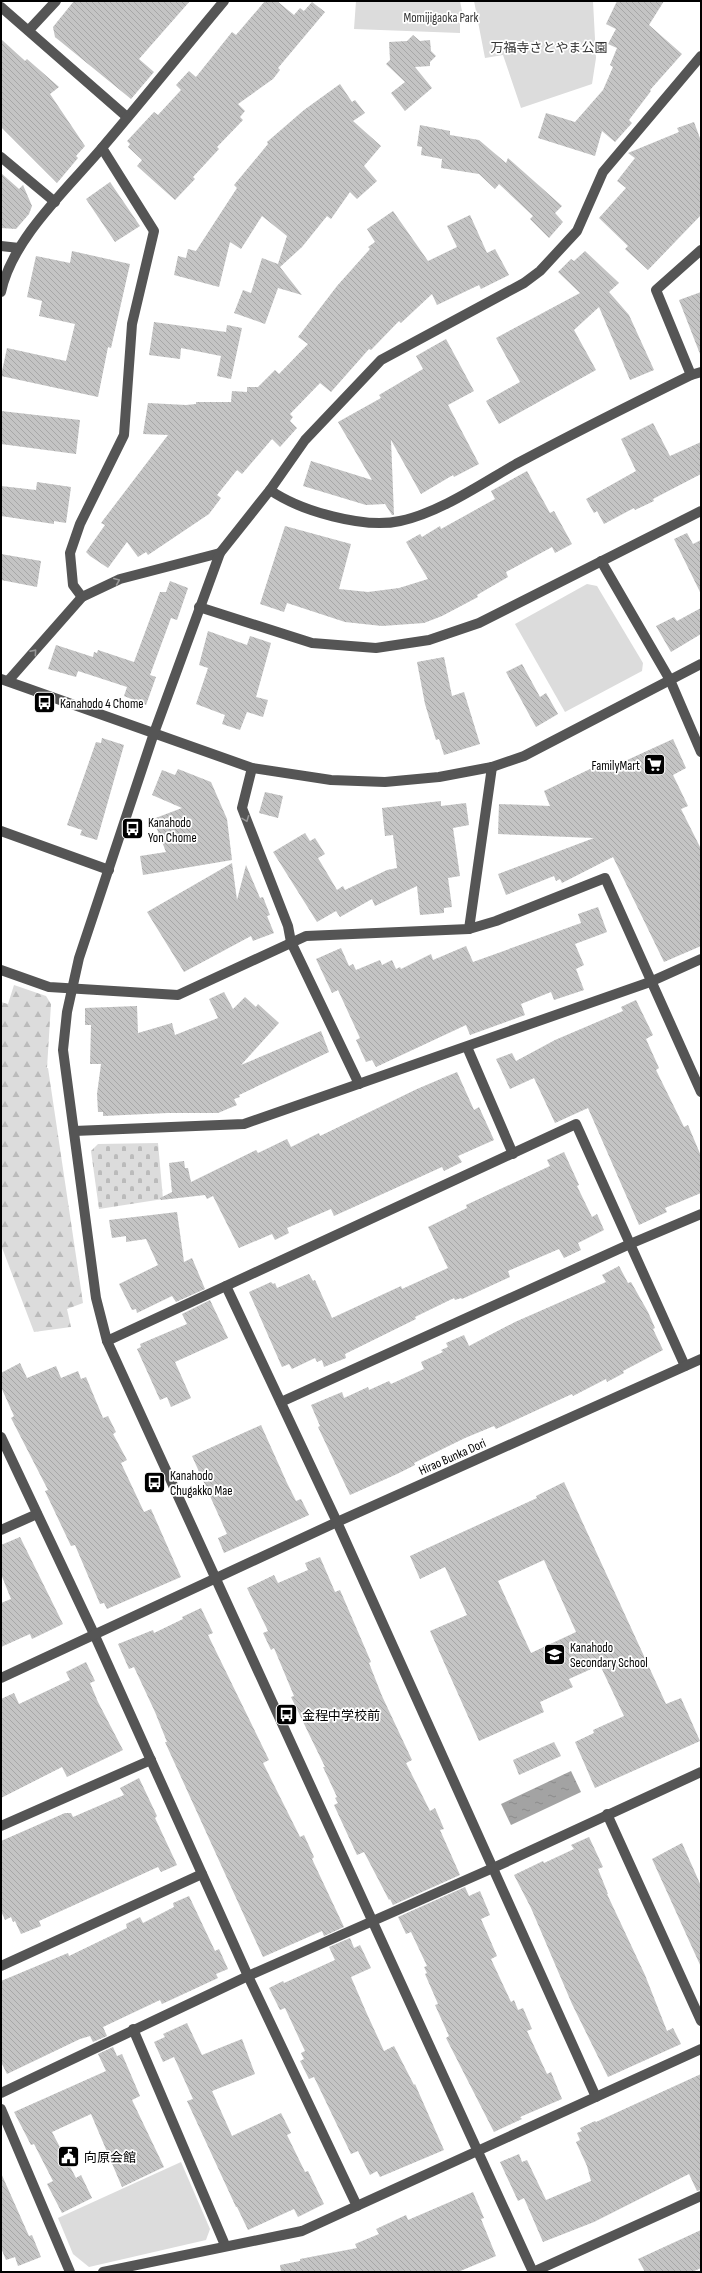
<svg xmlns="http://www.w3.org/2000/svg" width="702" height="2273" viewBox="0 0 702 2273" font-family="'Sofia Sans Condensed','Noto Sans JP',sans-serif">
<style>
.forest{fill:url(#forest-firs)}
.cemetery{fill:url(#cemetery-stones)}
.green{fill:#dcdcdc}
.water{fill:url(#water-ripples)}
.building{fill:url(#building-back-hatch);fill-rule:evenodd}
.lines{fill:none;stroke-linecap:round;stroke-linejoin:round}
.minor{stroke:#555;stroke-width:10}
.oneway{stroke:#999}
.labels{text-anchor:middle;stroke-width:3.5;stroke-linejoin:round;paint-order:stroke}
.park-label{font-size:13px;fill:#333;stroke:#fff}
.poi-label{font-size:13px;fill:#000;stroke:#fff;text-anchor:start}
.street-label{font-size:13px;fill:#000;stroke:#fff}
</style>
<defs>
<pattern id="forest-firs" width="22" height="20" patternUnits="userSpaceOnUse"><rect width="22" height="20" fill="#dcdcdc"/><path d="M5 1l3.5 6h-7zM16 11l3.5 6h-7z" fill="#bbb"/></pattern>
<pattern id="cemetery-stones" width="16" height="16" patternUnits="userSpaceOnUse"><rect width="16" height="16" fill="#dcdcdc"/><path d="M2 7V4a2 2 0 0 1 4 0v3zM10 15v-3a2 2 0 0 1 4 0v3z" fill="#bbb"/></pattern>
<pattern id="water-ripples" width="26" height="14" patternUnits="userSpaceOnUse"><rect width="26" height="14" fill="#a3a3a3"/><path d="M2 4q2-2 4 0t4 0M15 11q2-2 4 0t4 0" fill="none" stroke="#8b8b8b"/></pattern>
<pattern id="building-back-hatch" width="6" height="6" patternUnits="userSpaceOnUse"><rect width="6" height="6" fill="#c4c4c4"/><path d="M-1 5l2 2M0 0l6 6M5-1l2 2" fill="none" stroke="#a7a7a7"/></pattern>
</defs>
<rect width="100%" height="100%" fill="#fff"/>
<polygon class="forest" points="14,985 46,996 51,1004 47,1068 48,1068 83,1303 67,1309 71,1327 34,1332 1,1245 1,1002 8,1004"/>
<polygon class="cemetery" points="158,1143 163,1199 99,1209 91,1151 98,1144"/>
<g class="green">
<polygon points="356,1 460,1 464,21 460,23 460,33 354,29"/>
<polygon points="474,1 593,1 596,58 592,84 521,108 503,55 485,58"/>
<polygon points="587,584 597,586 643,663 642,671 565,712 515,624"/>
<polygon points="181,2162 210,2229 206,2240 89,2267 73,2254 58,2218"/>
</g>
<polygon class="water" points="571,1771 581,1792 511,1825 501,1804"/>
<g class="building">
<polygon points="74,1 190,1 139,59 154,72 131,99 55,37 53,27"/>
<polygon points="265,1 277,1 294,15 300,8 304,11 312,2 325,12 278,68 280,70 273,79 238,104 245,111 240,117 243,120 217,147 219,149 193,177 195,179 175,200 137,166 142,160 128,147 130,144 127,141 154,112 158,115 181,90 176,85 189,71 196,77 232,32 236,35"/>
<polygon points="617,1 664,1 649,25 682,54 650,90 651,91 629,120 632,123 615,142 602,131 595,156 538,138 546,113 575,122 603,90 613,67 610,65 617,48 608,44 616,29 606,24"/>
<polygon points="413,35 420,41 430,40 431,51 436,56 430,62 430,66 415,67 432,88 405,111 391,93 405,82 386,64 390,60 389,42 407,41"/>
<polygon points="1,39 25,61 27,59 59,87 50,94 85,146 76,156 78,158 57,183 1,127"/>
<polygon points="340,84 352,102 355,100 365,113 353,121 381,146 364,166 377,181 357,199 350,192 331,219 327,216 302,247 280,267 302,295 278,288 265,324 234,313 243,290 251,293 262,258 278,264 287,236 262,216 241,249 230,242 219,287 174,275 178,256 186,258 188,249 196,251 237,188 234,185 268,144 267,142 304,110"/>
<polygon points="694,122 701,141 701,215 648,270 625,249 628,246 599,218 626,188 617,181 635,158 628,153 679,132 677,128"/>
<polygon points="420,125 450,131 450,135 479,140 506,163 508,158 562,206 555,213 563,222 549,238 530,219 533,216 499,184 495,189 479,174 441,168 442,159 421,155 422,147 417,146"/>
<polygon points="1,173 19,189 23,185 32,206 29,214 16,229 1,228"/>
<polygon points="110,182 140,226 115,242 86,199"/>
<polygon points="393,211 428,261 457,247 447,226 470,215 487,253 495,249 509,275 481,289 479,285 437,305 432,294 401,323 399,321 371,350 369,349 331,392 320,383 290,414 293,417 290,421 297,428 280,447 272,439 242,474 237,470 217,495 221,498 209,514 148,555 146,552 138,557 127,542 108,568 90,556 86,552 105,525 101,523 168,435 143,434 148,403 186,405 196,404 196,402 231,402 232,391 247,392 247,387 258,387 275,370 279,374 308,344 298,337 337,286 370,249 368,247 375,242 367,229"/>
<polygon points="72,251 130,264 111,348 108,347 98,397 1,376 7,348 66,361 75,324 39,316 42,301 27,297 36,256 70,263"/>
<polygon points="585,251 619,283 609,292 629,315 654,370 630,380 599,307 574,330 596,370 499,424 486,401 520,382 496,338 580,293 558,272 571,259 574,261"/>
<polygon points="701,292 701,354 700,354 679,300"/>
<polygon points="154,322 226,332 227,325 242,328 231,379 217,376 221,356 181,348 180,359 149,355"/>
<polygon points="446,339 474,391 448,405 479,464 454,477 453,475 421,494 391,440 394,515 392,515 385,504 366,505 303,486 311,461 372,480 338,422 381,398 379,395 423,369 416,356"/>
<polygon points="1,411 80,420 76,454 1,444"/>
<polygon points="653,423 670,456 701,442 701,474 653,499 654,501 635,510 634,508 604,524 597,511 594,513 586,499 636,471 621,439"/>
<polygon points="527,471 550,513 554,511 572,544 555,553 552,547 506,572 508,577 477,595 478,597 442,616 424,623 382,626 345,622 287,603 284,612 260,604 285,526 351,544 339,589 368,592 399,588 428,579 406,542 420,534 422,537 440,526 441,529 495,499 491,491"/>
<polygon points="37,482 71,487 66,523 54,521 54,524 1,516 1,486 36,490"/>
<polygon points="687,533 693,544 701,540 701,594 674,539"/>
<polygon points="1,554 41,561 37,587 1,580"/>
<polygon points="170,581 188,588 177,620 171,618 150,675 156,677 146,705 124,696 127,687 78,671 76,677 48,669 56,645 93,657 94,652 97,653 98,650 134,662 160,592 166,592"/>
<polygon points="701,608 701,634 671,652 656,626 674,617 677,621"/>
<polygon points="208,631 247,645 250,636 271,643 256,697 268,700 263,717 247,712 240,730 222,724 225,715 196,704 208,668 199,665"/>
<polygon points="444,657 452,696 464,692 480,744 444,755 439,739 436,740 425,704 417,662"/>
<polygon points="522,664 540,697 546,693 558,714 536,727 506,672"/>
<polygon points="102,738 124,745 97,840 80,835 82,830 67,825 96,742 101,743"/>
<polygon points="673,739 686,768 673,775 688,806 681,809 701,849 701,946 664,962 613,857 562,883 560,879 556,881 554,876 506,895 498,874 594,838 498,834 499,804 550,806 544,791 609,760 612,767"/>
<polygon points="178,769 211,782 227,819 232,860 143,875 140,856 166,852 153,819 182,808 152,795 162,770 175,775"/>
<polygon points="265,792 283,796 278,818 259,813"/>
<polygon points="441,801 441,806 466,803 469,825 453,828 460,876 448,878 452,907 444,908 444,913 420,915 417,886 375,906 372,899 340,917 336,911 317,922 273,852 305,833 310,841 315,838 325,854 318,858 337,890 343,886 345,890 387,870 397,868 393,835 385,836 382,808"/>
<polygon points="232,863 237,900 246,865 260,898 263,897 270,915 267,916 274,933 253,941 251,936 184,972 147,912"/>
<polygon points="598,907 607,932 575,944 584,965 576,969 584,990 554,1000 551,992 521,1004 525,1015 470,1035 466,1025 376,1067 372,1060 366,1062 356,1040 360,1038 338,990 332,993 316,959 341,948 349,966 353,964 356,970 380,960 382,965 392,960 396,969 400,967 401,969 431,954 433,960 466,946 473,962 581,923 578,914"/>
<polygon points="224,992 233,1009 245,997 256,1007 258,1004 279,1023 241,1065 321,1031 329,1052 239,1095 240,1097 234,1099 237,1105 218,1113 168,1113 103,1116 103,1112 98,1112 97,1094 101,1064 90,1064 91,1025 85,1025 85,1008 137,1006 138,1033 172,1023 175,1035 218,1018 209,999"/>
<polygon points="636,1000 653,1035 646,1039 659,1068 656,1070 684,1127 688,1125 701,1156 701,1193 665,1208 667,1212 639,1225 588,1108 555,1123 534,1078 510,1089 496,1059 512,1053 516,1061 555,1040 623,1011 621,1007"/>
<polygon points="457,1072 474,1110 479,1107 494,1140 458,1156 462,1162 444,1171 442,1167 334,1216 331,1209 287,1228 289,1233 275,1240 272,1234 239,1248 213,1196 207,1199 205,1195 161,1200 160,1198 172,1192 169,1163 184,1161 185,1168 188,1168 191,1182 256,1150 258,1153 287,1139 291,1147 319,1133 320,1136 417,1089"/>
<polygon points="564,1152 579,1185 577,1186 592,1217 597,1214 604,1230 578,1243 581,1250 564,1258 559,1249 508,1271 510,1277 462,1299 461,1298 455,1300 454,1298 415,1317 416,1319 345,1354 346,1358 324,1367 322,1360 317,1362 315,1358 292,1369 289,1364 282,1367 249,1292 271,1282 273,1284 275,1283 277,1288 309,1274 313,1281 315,1280 332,1318 401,1286 402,1289 448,1268 428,1227 467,1208 466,1205 550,1166 547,1160"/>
<polygon points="177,1212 184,1262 192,1258 205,1289 176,1302 172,1296 137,1313 136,1309 132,1310 119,1284 158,1265 146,1239 126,1242 126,1236 112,1238 109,1220"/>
<polygon points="619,1266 628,1283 631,1282 648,1312 655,1328 653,1329 663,1350 623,1371 624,1373 607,1382 606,1379 573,1396 572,1394 496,1429 494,1426 465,1438 414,1463 415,1465 397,1474 350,1495 318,1427 320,1426 311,1405 342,1392 344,1398 368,1387 369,1390 389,1381 391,1384 424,1369 421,1362 443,1352 441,1350 448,1347 446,1343 464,1335 469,1346 515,1322 606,1282 602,1275"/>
<polygon points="210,1300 228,1338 175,1362 191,1398 171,1407 167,1397 160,1400 137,1349 141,1347 140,1344 187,1324 182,1314"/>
<polygon points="20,1363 27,1378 56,1366 61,1378 78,1371 81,1379 86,1377 103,1418 108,1416 116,1432 113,1434 127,1460 121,1463 144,1512 151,1509 181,1577 107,1609 104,1603 100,1604 75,1545 71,1546 45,1491 48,1490 11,1418 14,1416 1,1387 1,1373"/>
<polygon points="261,1425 287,1483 296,1501 301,1499 309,1515 224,1553 218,1538 227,1534 192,1456"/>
<path d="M564 1482 666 1704 681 1698 700 1741 595 1788 575 1742 594 1733 593 1730 624 1716 600 1665 569 1679 573 1687 540 1702 544 1712 479 1741 430 1631 467 1615 445 1567 420 1579 410 1556 537 1498 536 1496ZM544 1560 576 1632 531 1653 498 1581Z"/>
<polygon points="20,1537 63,1624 32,1639 30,1634 1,1647 1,1603 11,1599 1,1574 1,1545"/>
<polygon points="320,1557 335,1592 340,1590 371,1662 369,1663 382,1696 412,1760 406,1763 430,1811 435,1808 444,1829 440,1830 460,1875 393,1905 390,1899 389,1900 364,1852 357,1855 345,1829 334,1805 338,1803 335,1798 337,1797 323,1767 325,1767 291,1697 294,1696 274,1648 271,1650 263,1633 268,1631 247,1588 274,1575 278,1583 308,1570 305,1563"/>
<polygon points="201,1608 213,1633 208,1635 269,1760 263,1763 300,1837 304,1835 314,1857 312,1859 344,1927 324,1936 322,1931 263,1957 165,1742 167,1742 155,1712 134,1667 129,1669 118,1644 153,1630 154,1633 183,1619 182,1617"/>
<polygon points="86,1662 95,1681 90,1683 98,1702 123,1750 67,1777 62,1767 1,1798 1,1699 14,1693 19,1704 70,1680 66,1672"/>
<polygon points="554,1742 561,1756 519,1775 513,1760"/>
<polygon points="139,1778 157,1816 155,1818 177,1865 161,1872 158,1867 39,1921 41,1926 21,1934 15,1921 13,1922 11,1917 5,1920 1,1911 1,1841 65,1813 71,1813 73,1817 124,1795 120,1788"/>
<polygon points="589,1837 603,1867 598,1869 608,1894 607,1894 645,1975 667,2031 673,2028 681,2044 608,2077 572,2004 531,1908 514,1875 543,1861 544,1863 574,1849 571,1845"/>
<polygon points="682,1843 701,1886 701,1967 652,1859"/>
<polygon points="465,1887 469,1896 480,1891 490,1915 481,1919 497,1956 491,1959 511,2002 514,2000 518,2010 523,2008 532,2029 527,2031 547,2074 551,2072 562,2099 520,2117 522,2119 494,2132 446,2038 449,2036 435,2005 438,2004 425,1974 427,1973 424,1967 427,1966 411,1932 406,1934 398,1917"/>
<polygon points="189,1896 215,1951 219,1949 228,1969 216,1974 218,1978 162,2004 160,2000 103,2027 107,2036 93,2042 90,2036 80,2039 7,2074 1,2062 1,1981 68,1953 69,1956 127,1928 126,1924 140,1917 143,1923 174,1907 173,1903"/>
<polygon points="350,1938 354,1948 360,1945 371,1968 351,1977 367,2014 384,2051 394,2046 414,2085 415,2084 444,2150 380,2177 377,2171 370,2175 358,2151 351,2154 314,2077 309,2079 300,2061 304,2059 301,2053 305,2051 285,2008 280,2010 269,1988 283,1981 284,1983 335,1960 329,1947"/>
<polygon points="187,2023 202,2055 242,2039 255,2074 212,2091 232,2136 281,2113 291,2133 287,2135 305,2172 308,2171 324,2204 298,2217 294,2209 248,2230 237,2207 236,2207 187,2101 193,2099 174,2057 163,2062 154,2042 165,2037 163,2034"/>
<polygon points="113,2047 117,2056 122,2054 140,2096 132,2100 164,2167 122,2187 91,2114 52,2132 76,2178 81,2175 92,2198 62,2213 47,2184 53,2181 34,2144 31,2145 14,2112 106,2071 98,2054"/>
<polygon points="701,2074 701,2190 697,2191 689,2174 594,2222 543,2242 524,2198 518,2201 500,2162 519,2154 522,2162 527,2160 546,2200 591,2181 587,2166 576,2142 580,2140 577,2133 582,2131 580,2128 595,2121 596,2122"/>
<polygon points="1,2173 29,2236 32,2235 41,2257 18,2266 15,2257 6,2260 1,2248"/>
<polygon points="473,2192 484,2218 481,2219 496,2256 458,2272 281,2272 280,2265 300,2261 300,2259 357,2248 355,2244 379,2234 376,2229 406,2215 408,2220"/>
<polygon points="701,2230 701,2268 692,2272 645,2272 638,2259"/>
</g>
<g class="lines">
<g class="minor">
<polyline points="1,7 127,117"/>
<polyline points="29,30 56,1"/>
<polyline points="1,157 55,202"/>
<polyline points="1,246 19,248"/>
<path d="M1 292C12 239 67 189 101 149 143 100 183 50 224 1"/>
<polyline points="691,375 656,290 701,250"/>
<path d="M270 490C300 511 364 529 400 521 439 513 481 484 516 464 574 433 632 404 691 375L701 372"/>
<polyline points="601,561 670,680 701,752"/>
<polyline points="82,597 73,585 70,553 80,524 124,435 132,324 154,231 102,148"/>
<polyline points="199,607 312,643 376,648 429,640 479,623 701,511"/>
<polyline points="1,679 252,768 331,780 385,782 439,777 492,767 524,756 701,664"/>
<polyline points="8,681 82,597 120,579 220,553"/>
<polyline points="252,768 242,808 288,926 291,942 359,1084"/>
<polyline points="1,831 109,870"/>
<polyline points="469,929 492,767"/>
<polyline points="1,970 49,987 178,995 306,936 469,929 496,921 605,878 701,1092"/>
<polyline points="467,1047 513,1154"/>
<polyline points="74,1131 244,1124 650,982 701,959"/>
<polyline points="226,1286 337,1522 596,2097"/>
<polyline points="107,1341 576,1124 685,1366"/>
<polyline points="281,1402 630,1244 701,1214"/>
<polyline points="1,1437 95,1636 248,1976 357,2206"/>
<polyline points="1,1530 37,1514"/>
<polyline points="1,1678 337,1522 701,1359"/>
<polyline points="607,1814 701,2021"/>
<polyline points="1,1826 151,1760"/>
<polyline points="1,1966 202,1874"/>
<polyline points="133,2029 225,2245"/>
<polyline points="1,2093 248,1976 493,1868 701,1772"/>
<polyline points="1,2109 70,2272"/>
<polyline points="103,2272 302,2231 701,2049"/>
<polyline points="533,2272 107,1341 96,1298 63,1050 67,1012 79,958 154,733 220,553 270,490 305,440 381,360 524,283 540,271 577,231 603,172 701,56"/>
<polyline points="533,2272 701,2196"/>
</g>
</g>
<defs><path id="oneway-chevron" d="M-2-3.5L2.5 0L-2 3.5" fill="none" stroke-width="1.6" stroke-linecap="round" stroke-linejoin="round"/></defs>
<g class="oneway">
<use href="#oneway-chevron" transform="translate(117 581) rotate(-23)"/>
<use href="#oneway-chevron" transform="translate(34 652) rotate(-49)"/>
<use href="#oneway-chevron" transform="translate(246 819) rotate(69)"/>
</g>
<defs>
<symbol id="bus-square" viewBox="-11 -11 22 22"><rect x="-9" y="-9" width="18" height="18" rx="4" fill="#000" stroke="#fff"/><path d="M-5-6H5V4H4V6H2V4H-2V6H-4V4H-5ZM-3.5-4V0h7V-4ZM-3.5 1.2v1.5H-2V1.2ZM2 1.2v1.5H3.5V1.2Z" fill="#fff"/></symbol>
<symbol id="supermarket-square" viewBox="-11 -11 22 22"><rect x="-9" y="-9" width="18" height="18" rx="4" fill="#000" stroke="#fff"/><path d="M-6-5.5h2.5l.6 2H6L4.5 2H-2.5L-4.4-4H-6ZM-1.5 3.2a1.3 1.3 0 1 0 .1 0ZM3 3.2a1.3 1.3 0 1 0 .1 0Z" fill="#fff"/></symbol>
<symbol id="school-square" viewBox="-11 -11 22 22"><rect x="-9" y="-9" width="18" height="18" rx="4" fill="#000" stroke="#fff"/><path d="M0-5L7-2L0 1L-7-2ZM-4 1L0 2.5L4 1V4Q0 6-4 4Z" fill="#fff"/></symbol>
<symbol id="civic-square" viewBox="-11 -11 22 22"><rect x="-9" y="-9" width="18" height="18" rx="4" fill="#000" stroke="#fff"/><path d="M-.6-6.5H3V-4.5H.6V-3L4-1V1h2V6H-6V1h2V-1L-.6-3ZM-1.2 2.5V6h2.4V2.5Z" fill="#fff"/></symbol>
</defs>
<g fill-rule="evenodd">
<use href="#bus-square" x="32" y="690" width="25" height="25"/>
<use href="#supermarket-square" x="642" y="752" width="25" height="25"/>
<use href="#bus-square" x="120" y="816" width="25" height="25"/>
<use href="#bus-square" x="142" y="1470" width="25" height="25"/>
<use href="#school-square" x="542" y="1642" width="25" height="25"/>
<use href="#bus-square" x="274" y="1702" width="25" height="25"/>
<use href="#civic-square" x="56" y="2144" width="25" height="25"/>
</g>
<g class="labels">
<g class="park-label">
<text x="441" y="22">Momijigaoka Park</text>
<text x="549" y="52">万福寺さとやま公園</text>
</g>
<g class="poi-label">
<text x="60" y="708">Kanahodo 4 Chome</text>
<text x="640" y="770" text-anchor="end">FamilyMart</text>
<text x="148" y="827">Kanahodo<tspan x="148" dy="15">Yon Chome</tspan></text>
<text x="170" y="1480">Kanahodo<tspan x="170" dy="15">Chugakko Mae</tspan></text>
<text x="570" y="1652">Kanahodo<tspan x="570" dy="15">Secondary School</tspan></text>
<text x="302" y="1720">金程中学校前</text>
<text x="84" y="2162">向原会館</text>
</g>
<g class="street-label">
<text transform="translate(452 1456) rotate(-24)" y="5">Hirao Bunka Dori</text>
</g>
</g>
<rect width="702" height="2273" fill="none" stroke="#000000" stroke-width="4"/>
</svg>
